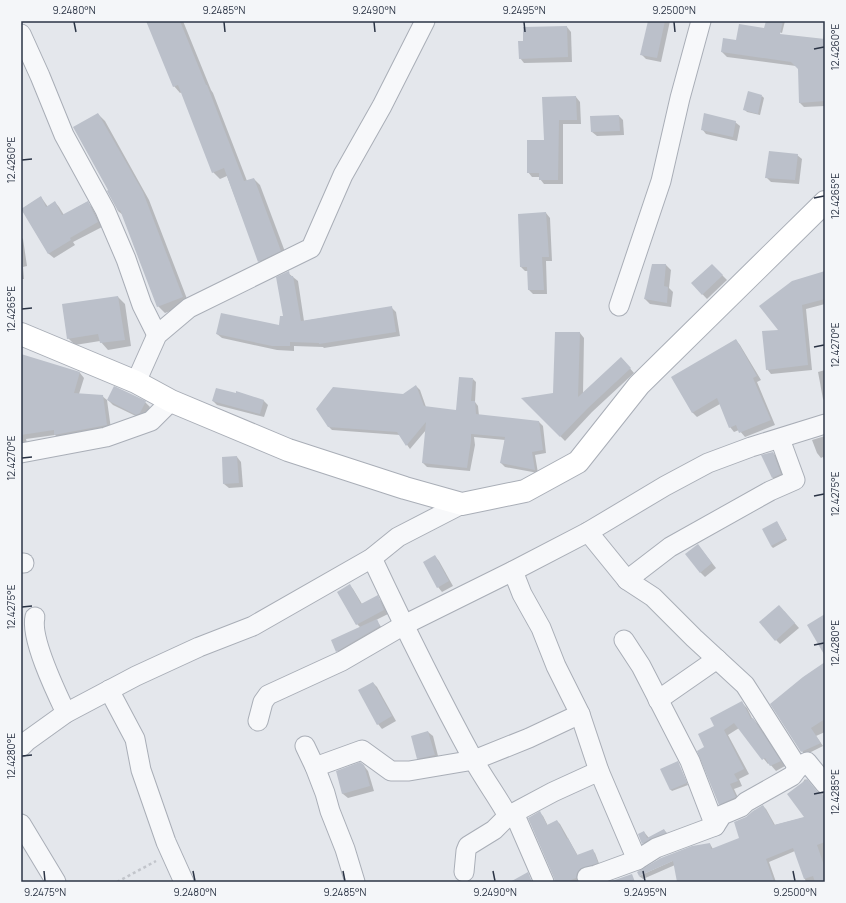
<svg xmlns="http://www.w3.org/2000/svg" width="846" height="903" viewBox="0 0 846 903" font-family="Manrope,sans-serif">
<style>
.shadow{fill:#0003}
.building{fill:#bbc0ca}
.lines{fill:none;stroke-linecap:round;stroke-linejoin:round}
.minor-casing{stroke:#a9aeb7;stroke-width:21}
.secondary-casing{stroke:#a9aeb7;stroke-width:24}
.path{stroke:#c2c5cb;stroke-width:2.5;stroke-dasharray:3 3;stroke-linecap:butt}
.minor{stroke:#f7f8fa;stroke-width:19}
.secondary{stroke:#fff;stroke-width:22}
.ticks{fill:none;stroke:#2b3445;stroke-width:1.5}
.neatline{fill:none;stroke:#2b3445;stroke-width:1.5}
.ticks-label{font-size:10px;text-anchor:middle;fill:#2b3445}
</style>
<rect width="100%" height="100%" fill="#e4e7ec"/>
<g class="shadow">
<polygon points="156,21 183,21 211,90 213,93 247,181 254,179 260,185 287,257 265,268 259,261 227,176 220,179 213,172 182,92 180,93 174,86"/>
<polygon points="649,21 670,21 661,62 646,59 641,54"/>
<polygon points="767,21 785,21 782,33 768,28"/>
<polygon points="567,27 571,32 572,62 524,63 520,58"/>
<polygon points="825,29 825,106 804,107 800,103 799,69 796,66 727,57 722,52 806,50 823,40"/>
<polygon points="762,96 764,98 760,115 747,112 745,110"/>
<polygon points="576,97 580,102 581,124 563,124 563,184 544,184 540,179 540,177 532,177 528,172 545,141 544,98"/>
<polygon points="98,114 105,121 149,200 189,304 165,313 158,306 123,215 118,211"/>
<polygon points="619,116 623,120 624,135 597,136 592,132"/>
<polygon points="735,122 740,126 737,141 706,134 702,129"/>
<polygon points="797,155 802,159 799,184 771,182 766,177"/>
<polygon points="41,197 48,207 55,202 59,207 64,215 87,202 92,207 102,227 73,242 75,245 54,258 49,254 22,209"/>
<polygon points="546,213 550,218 552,261 546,261 547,294 533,294 529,290 529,271 525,271 521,267 519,215"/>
<polygon points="21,237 23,239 27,266 23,267 24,279 21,279"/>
<polygon points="653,265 666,265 671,270 669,288 673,292 671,307 650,304 645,299"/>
<polygon points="712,265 727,280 707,299 692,283"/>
<polygon points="288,273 298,281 304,321 391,307 396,312 400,336 324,348 323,347 294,346 294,351 277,350 222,338 217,334 280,327 284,317"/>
<polygon points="825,273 825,304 806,309 812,370 771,374 767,369 780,331"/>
<polygon points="118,297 125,304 131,346 108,350 100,341 75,345 68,338"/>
<polygon points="556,333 580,333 584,338 583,394 621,358 634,373 592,412 565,441 523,398 554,394"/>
<polygon points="736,340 740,345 761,380 757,382 775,425 745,437 739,430 734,432 730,427 720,404 697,417 692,412"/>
<polygon points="21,355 80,373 84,378 79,394 102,396 107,400 111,429 60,439 55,435 26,439 27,443 21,444"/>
<polygon points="825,370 825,401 823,399 818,372"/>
<polygon points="473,379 476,382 475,402 478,406 479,416 539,422 543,426 546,453 535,455 538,473 505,467 501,463 505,440 474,437 475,445 470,471 427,467 423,463 426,430 410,449 400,435 332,430 328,426 403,395 416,386 420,390 426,407 457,411"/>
<polygon points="237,392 264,401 268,405 264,417 217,405 213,401 236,394"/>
<polygon points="108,400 145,402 150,407 144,418 142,419 113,405"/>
<polygon points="825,436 825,463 823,457 821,458 817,453 812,440"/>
<polygon points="773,453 777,457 785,479 777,482 773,478"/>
<polygon points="237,457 241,462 243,487 229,488 224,484"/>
<polygon points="777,522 787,540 773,548 771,546"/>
<polygon points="698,545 716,568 705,577 700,572"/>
<polygon points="435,556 439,561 453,586 442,592 438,587"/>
<polygon points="349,585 353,589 362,604 377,597 381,601 388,614 376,620 382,628 339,653 337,651 360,627 357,624"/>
<polygon points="784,611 799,628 780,644 776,640"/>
<polygon points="825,670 825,732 816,736 823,746 805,755 802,751"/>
<polygon points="373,683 377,687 396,721 382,729 378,724"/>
<polygon points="741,702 747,708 752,718 758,724 785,766 776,771 769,763 768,764 739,728 728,735 749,774 739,779 742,786 734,789 740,802 724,809 719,804 706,748 716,727"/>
<polygon points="428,732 433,736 439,760 422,763 418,758"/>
<polygon points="678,763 688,785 672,791 670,789"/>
<polygon points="364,766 368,771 374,791 348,798 343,794 337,772"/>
<polygon points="805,779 820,795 825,796 825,882 806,882 795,851 769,862 776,882 694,882 675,865 643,879 639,876 710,844 713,849 740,839 746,818 763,806 766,809 775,825 806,817 802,784"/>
<polygon points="540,813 543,816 548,826 557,821 560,824 578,856 592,850 595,853 600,866 579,877 579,882 556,882"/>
<polygon points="664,830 668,834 647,847 643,843 644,832 649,838"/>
</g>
<g class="building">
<polygon points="146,21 180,21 206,85 207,85 244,181 254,178 281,251 258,262 224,168 212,173 178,85 173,87"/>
<polygon points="648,21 665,21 657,58 640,55"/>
<polygon points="766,21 783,21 780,34 825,39 825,101 799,103 798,69 791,62 721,52 723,38 736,40 739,24 764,28"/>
<polygon points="567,26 568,57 519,59 518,41 523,41 523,27"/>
<polygon points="748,91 762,95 758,114 743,110"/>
<polygon points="576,96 577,120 559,120 558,180 539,180 539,173 527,173 527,140 544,140 542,97"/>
<polygon points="98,113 143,192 183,297 157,307 120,210 118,211 107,191 108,190 73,127"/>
<polygon points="704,113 736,121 733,137 701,130"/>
<polygon points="619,115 620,131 591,132 590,116"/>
<polygon points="769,151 798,154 795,180 765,178"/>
<polygon points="41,196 46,207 55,201 62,215 88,201 98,222 70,238 71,240 48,254 21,209"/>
<polygon points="546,212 549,257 542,257 544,290 528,290 527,267 520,267 518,214"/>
<polygon points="652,264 666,264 664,286 668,287 667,303 644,299"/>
<polygon points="712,264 723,275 702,295 691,283"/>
<polygon points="289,271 290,276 293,276 301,321 392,306 396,332 319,344 319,343 290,342 290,346 272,346 216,334 221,313 279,325 280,316 283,316 276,277"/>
<polygon points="825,271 825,299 802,305 808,365 766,370 762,331 778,330 759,306 792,281"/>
<polygon points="118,296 125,340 100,343 98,334 67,339 62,304"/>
<polygon points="555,332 580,332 578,397 621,357 631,368 588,408 560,437 521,398 553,393"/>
<polygon points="736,339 757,376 753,378 771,420 739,433 736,425 729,428 717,398 692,413 671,377"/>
<polygon points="21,354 80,372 74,393 103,395 107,425 54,435 54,430 21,435"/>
<polygon points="459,377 473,378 471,401 475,401 476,414 539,421 543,450 532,452 535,470 500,463 505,437 471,434 471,441 467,468 422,463 426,422 406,446 397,432 328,427 316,409 333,387 403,394 416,385 424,406 456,410"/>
<polygon points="114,386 146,401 140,413 136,415 107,400"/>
<polygon points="216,388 236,393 236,391 264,400 260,414 212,401"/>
<polygon points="773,452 781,474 772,478 761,455"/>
<polygon points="237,456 239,483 223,484 222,457"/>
<polygon points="777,521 786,538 771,546 762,529"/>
<polygon points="698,544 712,563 700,573 685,554"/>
<polygon points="435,555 449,581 437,588 423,562"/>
<polygon points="350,584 361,604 378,595 384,610 356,625 337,592"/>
<polygon points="779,605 795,623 775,641 759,622"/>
<polygon points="825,614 825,656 807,625"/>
<polygon points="377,619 380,626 336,652 331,640"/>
<polygon points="825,662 825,719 811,728 821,743 801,752 770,704 803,677"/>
<polygon points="373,682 392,716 377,725 358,690"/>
<polygon points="742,701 751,719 753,718 781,761 770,766 765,758 762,760 734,723 724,730 744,769 734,774 738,781 730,784 736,797 719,805 697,751 704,747 698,734 714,726 710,718"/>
<polygon points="428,731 435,755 417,759 411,736"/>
<polygon points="678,761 687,783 670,790 660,769"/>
<polygon points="360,762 364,765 370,786 342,794 336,771"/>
<polygon points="807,779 817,791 825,796 825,842 817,845 825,868 825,882 815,882 813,876 804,879 793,848 766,859 774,882 677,882 673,861 639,876 637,872 661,858 692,846 710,843 711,849 739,838 734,822 746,817 753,811 763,805 774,825 804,817 787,794"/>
<polygon points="540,811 547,825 557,820 567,839 568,838 577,855 593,849 598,863 580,869 577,873 576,878 567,882 555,882 554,878 528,818"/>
<polygon points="664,829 666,833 652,838 642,844 638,834 644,831 647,838"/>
<polygon points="528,872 532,882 510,882"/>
<polygon points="632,874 635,882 609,882"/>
</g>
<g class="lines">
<defs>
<g id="minor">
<polyline points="21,34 40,76 64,135 105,210 126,259 142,305 157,335"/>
<polyline points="619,306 661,181 680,98 701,21"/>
<polyline points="136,382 157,335 189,308 311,248 343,175 382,106 425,21"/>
<polyline points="21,453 106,437 151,421 171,401"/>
<polyline points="588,532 627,580 653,597 694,638 745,685 798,768 807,762 825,784"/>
<path d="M372 558C404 626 437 693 473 759 484 779 497 796 508 816"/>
<polyline points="21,563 24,563"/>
<polyline points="513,571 522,594 541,628 556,666 580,714 599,771 637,860"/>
<polyline points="627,580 670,547 770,491 795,480 780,439"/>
<path d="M35 617C30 638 56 692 66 713"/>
<polyline points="109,690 135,739 141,770 166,842 184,882"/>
<polyline points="658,700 717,659"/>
<polyline points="258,721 263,702 268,695 342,661 404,625 513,571 588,532 665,486 708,463 751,447 825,424"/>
<polyline points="305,746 315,767 325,793 330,811 345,849 355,882"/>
<polyline points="21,747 27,741 66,713 136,676 199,647 253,626 372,558 398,537 462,504"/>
<polyline points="315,767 362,750 391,771 409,771 474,760 529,738 580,714"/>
<polyline points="514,813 544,882"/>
<polyline points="21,824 56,882"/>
<polyline points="715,826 722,815 741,807 746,802 792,776 798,768"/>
<polyline points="464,872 466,851 468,846 494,830 508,816 553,792 599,771"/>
<polyline points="587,877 596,875 637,860 656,848 715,826 690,761 641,666 624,640"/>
</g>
<polyline id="secondary" points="21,334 136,382 171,401 288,450 405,488 462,504 525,491 578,462 639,385 825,202"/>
</defs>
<use href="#minor" class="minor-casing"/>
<use href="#secondary" class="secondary-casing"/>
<polyline class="path" points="117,882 156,861"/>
<use href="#minor" class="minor"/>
<use href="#secondary" class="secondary"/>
</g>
<path class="ticks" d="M74 22 76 32M224 22 225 32M374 22 375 32M524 22 525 32M674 22 675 32M814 49 824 47M22 160 32 159M814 198 824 196M22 309 32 308M814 347 824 345M22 458 32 457M814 496 824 494M22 607 32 606M814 645 824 643M22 756 32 755M814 794 824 792M44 871 45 881M193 871 195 881M343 871 345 881M493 871 495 881M643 871 645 881M793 871 795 881"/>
<rect width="846" height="903" fill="none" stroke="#f4f6f9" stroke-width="44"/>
<rect x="22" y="22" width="802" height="859" class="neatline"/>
<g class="ticks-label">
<text x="74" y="14">9.2480°N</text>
<text x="224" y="14">9.2485°N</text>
<text x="374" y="14">9.2490°N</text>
<text x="524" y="14">9.2495°N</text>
<text x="674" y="14">9.2500°N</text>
<text transform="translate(835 47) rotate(-90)" y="4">12.4260°E</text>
<text transform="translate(11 160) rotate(-90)" y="4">12.4260°E</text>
<text transform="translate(835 196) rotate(-90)" y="4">12.4265°E</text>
<text transform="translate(11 309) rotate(-90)" y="4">12.4265°E</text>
<text transform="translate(835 345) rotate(-90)" y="4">12.4270°E</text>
<text transform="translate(11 458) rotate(-90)" y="4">12.4270°E</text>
<text transform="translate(835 494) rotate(-90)" y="4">12.4275°E</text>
<text transform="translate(11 607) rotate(-90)" y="4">12.4275°E</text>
<text transform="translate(835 643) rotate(-90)" y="4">12.4280°E</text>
<text transform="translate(11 756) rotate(-90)" y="4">12.4280°E</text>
<text transform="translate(835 792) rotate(-90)" y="4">12.4285°E</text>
<text x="45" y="896">9.2475°N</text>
<text x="195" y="896">9.2480°N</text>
<text x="345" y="896">9.2485°N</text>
<text x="495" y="896">9.2490°N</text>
<text x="645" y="896">9.2495°N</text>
<text x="795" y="896">9.2500°N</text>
</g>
</svg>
